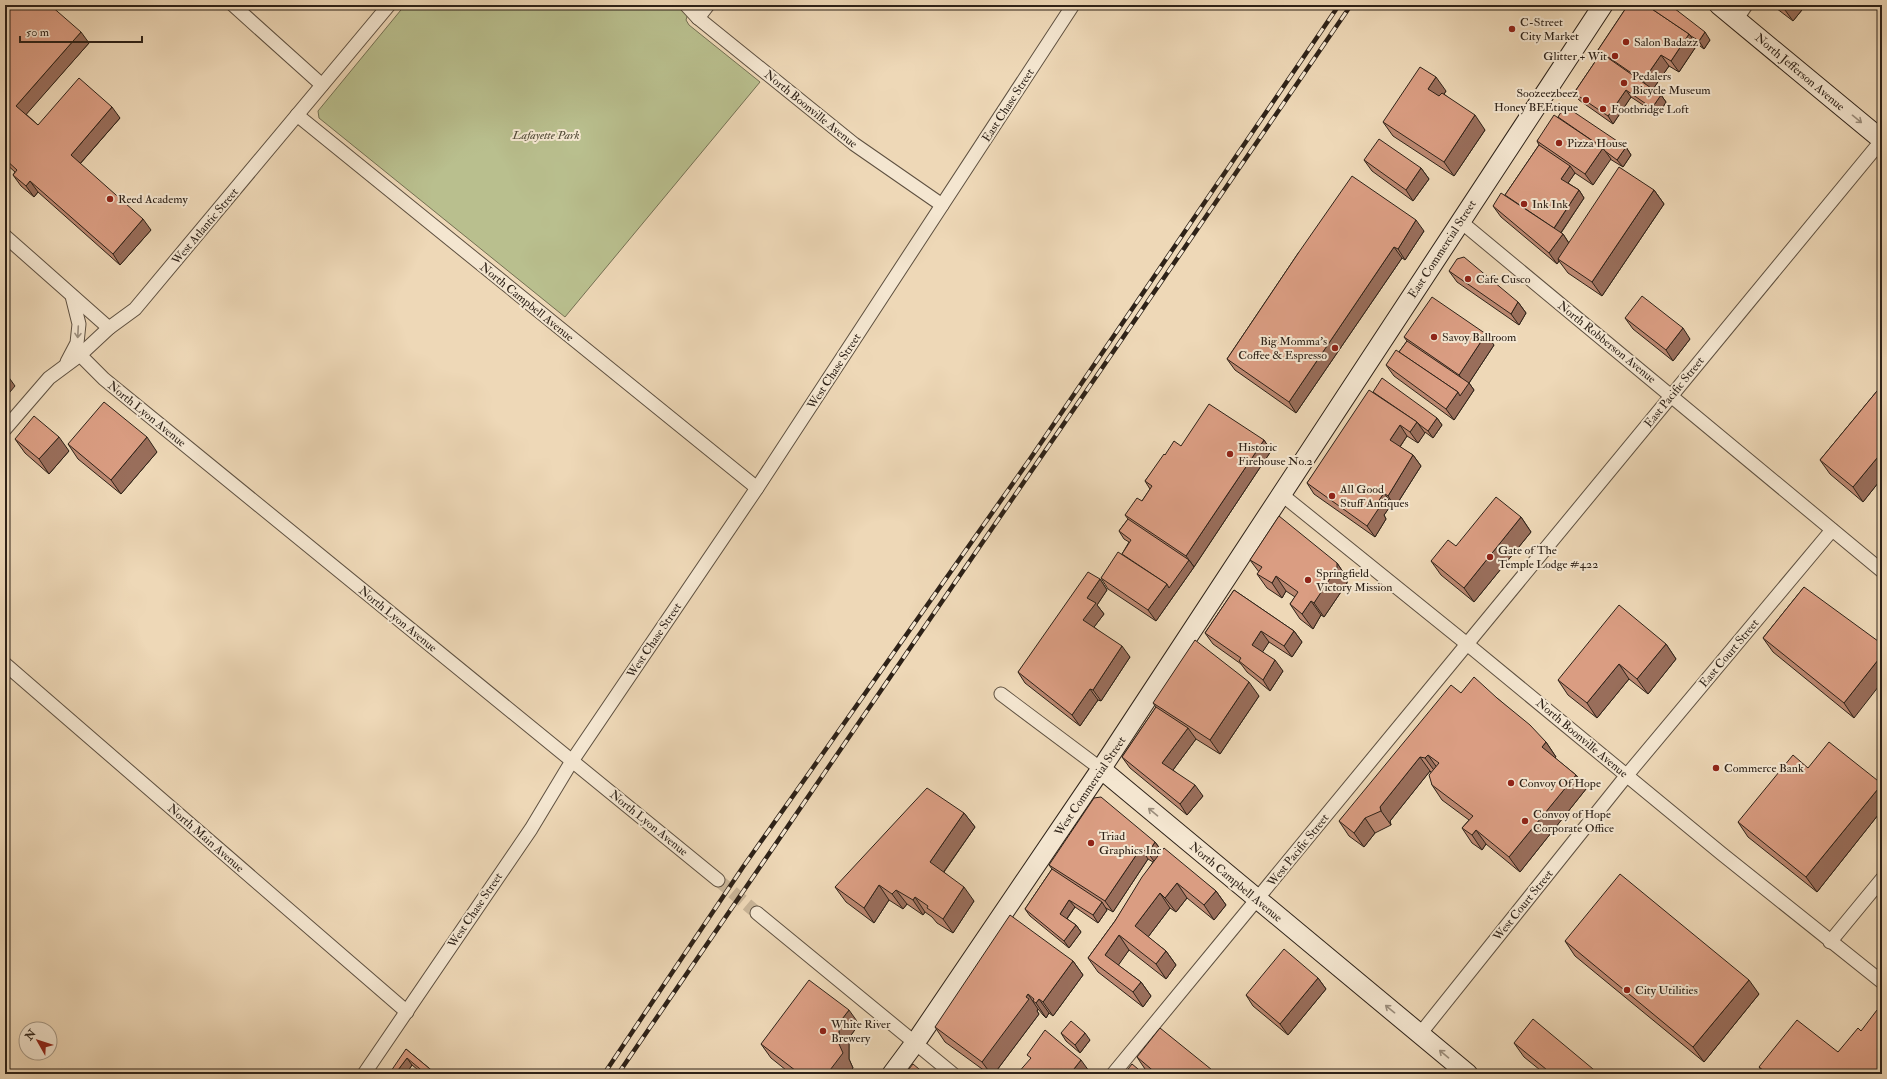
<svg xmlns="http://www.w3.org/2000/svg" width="1887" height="1079" viewBox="0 0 1887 1079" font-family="'IM FELL Double Pica',serif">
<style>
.green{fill:#b9bf8e;stroke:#747053}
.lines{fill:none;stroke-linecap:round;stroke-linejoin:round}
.street-tunnel{stroke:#c8b497;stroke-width:13;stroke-dasharray:13 6;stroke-linecap:butt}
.street-casing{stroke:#5e5040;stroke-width:15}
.secondary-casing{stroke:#2e2218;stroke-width:21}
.street{stroke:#f4e6d0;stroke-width:13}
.secondary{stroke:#f4e6d0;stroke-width:19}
.rail-casing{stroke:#2e2218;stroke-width:4.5}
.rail{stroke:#f4e6d0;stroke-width:3;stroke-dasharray:9;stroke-linecap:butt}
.wall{fill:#bb8770;stroke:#2e2218}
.shaded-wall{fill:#996e5b;stroke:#2e2218}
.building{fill:#da9d82;stroke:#2e2218}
.oneway{stroke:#9b8e7d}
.poi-dot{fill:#8f2418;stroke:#f4e6d0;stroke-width:1.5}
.labels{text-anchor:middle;stroke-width:4;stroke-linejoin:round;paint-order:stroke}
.poi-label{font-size:12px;fill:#2e2218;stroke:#f4e6d0;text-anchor:start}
.street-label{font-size:12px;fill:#2e2218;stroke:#f4e6d0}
.park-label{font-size:12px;font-style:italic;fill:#514936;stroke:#f4e6d0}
</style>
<rect width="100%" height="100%" fill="#eed8b7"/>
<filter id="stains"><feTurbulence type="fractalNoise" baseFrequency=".005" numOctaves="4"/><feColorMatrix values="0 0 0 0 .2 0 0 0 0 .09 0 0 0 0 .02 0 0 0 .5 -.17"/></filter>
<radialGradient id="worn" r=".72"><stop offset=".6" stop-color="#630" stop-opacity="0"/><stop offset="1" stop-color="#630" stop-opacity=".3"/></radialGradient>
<polygon class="green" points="405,5 693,5 689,10 686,20 689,25 760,82 565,317 319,118 318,111"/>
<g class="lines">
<polyline class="street-tunnel" points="718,880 757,913"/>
<defs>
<g id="street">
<polyline points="233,5 322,85"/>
<polyline points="686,5 698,18 854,144 942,205"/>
<polyline points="698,18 708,5"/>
<polyline points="1736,20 1746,5"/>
<polyline points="297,115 757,488"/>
<polyline points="1460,221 1882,571"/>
<polyline points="5,236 109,328"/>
<polyline points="80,355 104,379 718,880"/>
<polyline points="67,362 77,343 79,324 72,296"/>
<polyline points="5,429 49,378 80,355 109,328 135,309 389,5"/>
<polyline points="1281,494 1467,644 1722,854 1882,982"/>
<polyline points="5,664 407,1012"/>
<polyline points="1001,694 1101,769"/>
<polyline points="757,913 953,1074"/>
<polyline points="1830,942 1882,879"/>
<polyline points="1420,1034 1627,775 1832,530"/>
<polyline points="364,1074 531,829 572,761 757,488 1073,5"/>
<polyline points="1113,1074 1882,140"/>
</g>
<g id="secondary">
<polyline points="1719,5 1882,140"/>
<polyline points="1101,769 1468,1074"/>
<polyline points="892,1074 915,1043 1101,769 1603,5"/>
</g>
</defs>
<use href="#street" class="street-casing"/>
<use href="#secondary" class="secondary-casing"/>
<use href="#street" class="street"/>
<use href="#secondary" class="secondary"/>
<defs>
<g id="rail">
<polyline points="604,1074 743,867 1030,459 1339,5"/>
<polyline points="618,1074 1351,5"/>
</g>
</defs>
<use href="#rail" class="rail-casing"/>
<use href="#rail" class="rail"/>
</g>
<g class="wall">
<polygon points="1628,5 1710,40 1704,49 1696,43 1697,45 1679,72 1669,66 1653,89 1661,95 1666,102 1658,115 1631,97 1613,124 1579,100 1574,93 1601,53 1598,50"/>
<polygon points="1772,5 1806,5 1793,21"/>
<polygon points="5,10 89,43 26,114 38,125 120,118 80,164 151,230 120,265 38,192 34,197 21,186 13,175 15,172 5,163"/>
<polygon points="1446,91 1444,94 1485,130 1454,176 1393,136 1383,122"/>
<polygon points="1558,117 1626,147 1631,155 1623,167 1610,159 1593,185 1575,173 1568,183 1579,190 1584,198 1561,233 1563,234 1569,243 1654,190 1664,204 1602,296 1568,273 1559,261 1557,264 1501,217 1493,206 1505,195 1539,145 1537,141"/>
<polygon points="1364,160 1421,168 1429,179 1413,201 1372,171"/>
<polygon points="1424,231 1405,260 1402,258 1296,413 1235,370 1227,359 1299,252"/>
<polygon points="1449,271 1518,302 1526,313 1519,325 1457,282"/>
<polygon points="1625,318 1690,339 1673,361 1633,329"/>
<polygon points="1404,337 1494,345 1469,383 1474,390 1454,420 1394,376 1386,365 1399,352 1407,341"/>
<polygon points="1882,385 1882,478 1863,502 1830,474 1820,460"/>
<polygon points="1373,392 1437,418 1442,425 1433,438 1425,432 1418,443 1407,436 1400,447 1413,455 1421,466 1395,507 1392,504 1384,515 1386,519 1375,537 1314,494 1307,483"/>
<polygon points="15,439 69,451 49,474 25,453"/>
<polygon points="1264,440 1271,451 1194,567 1156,621 1108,589 1101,578 1122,554 1129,542 1124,539 1119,531 1128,519 1125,515 1142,501 1150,489 1145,481 1165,455 1181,446"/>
<polygon points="68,444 157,452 121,494 78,459"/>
<polygon points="1521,517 1531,532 1474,602 1441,575 1431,561 1456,546"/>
<polygon points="1250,560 1337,563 1347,578 1347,583 1324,617 1321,615 1313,629 1300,619 1290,604 1295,597 1286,591 1282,598 1267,588 1257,574 1259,572"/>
<polygon points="1100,579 1107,590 1097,605 1104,614 1094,627 1130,657 1101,701 1098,700 1080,726 1025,683 1018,672"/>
<polygon points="1804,587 1854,718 1773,652 1763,638"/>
<polygon points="1234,590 1294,631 1302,642 1292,657 1269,642 1262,652 1283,671 1270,691 1247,672 1241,664 1213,644 1205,633"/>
<polygon points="1666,644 1676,659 1648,694 1629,679 1597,718 1568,695 1558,680"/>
<polygon points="1461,693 1497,698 1546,742 1556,757 1555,758 1576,775 1586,789 1520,872 1486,844 1482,850 1472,843 1462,828 1469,820 1442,800 1432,785 1431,772 1430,771 1390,821 1391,825 1375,833 1364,847 1349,836 1339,821"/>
<polygon points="1259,696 1220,754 1196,739 1173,770 1203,796 1187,815 1130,768 1122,757 1156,707 1153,703"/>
<polygon points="1882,784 1882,810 1817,892 1748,837 1738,822"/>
<polygon points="964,813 975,827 944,872 974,901 953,933 937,923 932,917 925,912 923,915 907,904 903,909 889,900 874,923 846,902 835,887"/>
<polygon points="1155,842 1162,851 1216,891 1226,905 1214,920 1187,898 1176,912 1170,908 1148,937 1166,951 1176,965 1166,979 1129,950 1118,965 1141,982 1151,996 1143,1007 1098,972 1088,958 1115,921 1153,862 1148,859 1113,912 1106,908 1107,910 1098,923 1075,907 1067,919 1076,925 1081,932 1069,948 1030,916 1025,909 1052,869 1049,865"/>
<polygon points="1565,941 1759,994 1704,1062 1575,956"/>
<polygon points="1073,961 1083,975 1053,1016 1049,1013 1046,1018 1043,1015 1038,1009 1037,1011 1039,1014 994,1074 989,1074 945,1042 935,1027"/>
<polygon points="1318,978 1326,989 1288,1035 1253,1006 1246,995"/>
<polygon points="859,1024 849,1038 849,1059 853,1068 848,1074 791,1074 771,1058 761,1044"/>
<polygon points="1861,1031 1882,1074 1764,1074 1759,1067 1838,1052"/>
<polygon points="1061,1033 1090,1040 1080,1053 1066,1041"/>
<polygon points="1514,1043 1599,1074 1545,1074 1524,1057"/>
<polygon points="406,1049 436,1074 423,1074 412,1065 406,1074"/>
<polygon points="1137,1057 1217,1074 1150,1074 1147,1072"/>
</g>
<g class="shaded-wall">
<polygon points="1790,5 1806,5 1793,21 1785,10"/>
<polygon points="81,32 89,43 24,117 16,106"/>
<polygon points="1705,32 1710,40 1704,49 1699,41"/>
<polygon points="1689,34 1697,45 1679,72 1671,61"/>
<polygon points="1661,55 1669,66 1651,92 1643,81"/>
<polygon points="1436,77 1446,91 1438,103 1428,89"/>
<polygon points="1626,90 1631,97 1613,124 1608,116"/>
<polygon points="1661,95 1666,102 1658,115 1652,108"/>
<polygon points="112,107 120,118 78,166 71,155"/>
<polygon points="1475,115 1485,130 1454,176 1444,162"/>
<polygon points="1626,147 1631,155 1623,167 1617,160"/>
<polygon points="1603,148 1611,159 1593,185 1585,174"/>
<polygon points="1570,166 1575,173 1566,186 1561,179"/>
<polygon points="1421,168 1429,179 1413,201 1406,190"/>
<polygon points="30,181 38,192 34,197 26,186"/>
<polygon points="1579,190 1584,198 1558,237 1553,230"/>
<polygon points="1654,190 1664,204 1602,296 1592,282"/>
<polygon points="143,219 151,230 120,265 113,254"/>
<polygon points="1416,220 1424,231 1405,260 1398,249"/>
<polygon points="1563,234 1570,245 1558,259 1559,261 1557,264 1549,253"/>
<polygon points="1394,247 1402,258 1296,413 1289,402"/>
<polygon points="1518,302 1526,313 1519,325 1511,314"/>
<polygon points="1683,328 1690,339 1673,361 1666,350"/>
<polygon points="1486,334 1494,345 1469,383 1474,390 1454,420 1446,409 1458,392 1467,386 1459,375"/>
<polygon points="5,372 15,386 5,398"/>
<polygon points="1437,418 1442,425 1433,438 1428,431"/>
<polygon points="1417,422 1425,433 1418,443 1410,432"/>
<polygon points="1400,425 1407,436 1397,451 1390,440"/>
<polygon points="59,437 69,451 49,474 39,459"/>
<polygon points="147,437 157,452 121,494 111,480"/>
<polygon points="1264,440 1271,451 1194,567 1186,556"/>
<polygon points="1882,452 1882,478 1863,502 1853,487"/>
<polygon points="1413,455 1421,466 1395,507 1388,496"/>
<polygon points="1384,493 1392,504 1384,515 1386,519 1375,537 1367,526 1375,506"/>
<polygon points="1521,517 1531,532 1474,602 1464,588"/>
<polygon points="1189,560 1194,567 1156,621 1148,610 1167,584"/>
<polygon points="1337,563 1347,578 1347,583 1324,617 1314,603"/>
<polygon points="1276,576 1286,591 1282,598 1272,583"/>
<polygon points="1100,579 1107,590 1097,605 1104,614 1091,631 1083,620 1087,598"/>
<polygon points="1311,601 1321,615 1313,629 1302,614"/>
<polygon points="1261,631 1269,642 1260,656 1252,645"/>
<polygon points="1294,631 1302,642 1292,657 1284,646"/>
<polygon points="1666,644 1676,659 1648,694 1637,679"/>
<polygon points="1122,646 1130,657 1101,701 1093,690"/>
<polygon points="1882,655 1882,682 1854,718 1844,703"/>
<polygon points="1275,660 1283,671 1270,691 1263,680"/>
<polygon points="1619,664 1629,679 1597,718 1587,703"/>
<polygon points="1249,682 1259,696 1220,754 1210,740"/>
<polygon points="1090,689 1098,700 1080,726 1072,715"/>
<polygon points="1188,728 1196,739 1170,774 1162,763"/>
<polygon points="1546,742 1556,757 1552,761 1542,747"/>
<polygon points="1428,755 1438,769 1436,773 1425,758"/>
<polygon points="1420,757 1430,771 1390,821 1391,825 1381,811 1380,807"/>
<polygon points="1576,775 1586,789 1520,872 1509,857"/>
<polygon points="1882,784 1882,810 1817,892 1806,877"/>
<polygon points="1195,785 1203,796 1187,815 1180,804"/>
<polygon points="964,813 975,827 940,877 930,862"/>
<polygon points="1365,818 1375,833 1364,847 1354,833"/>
<polygon points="1476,830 1486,844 1482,850 1472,835"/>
<polygon points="1155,842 1163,853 1156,864 1148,853"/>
<polygon points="1141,848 1148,859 1113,912 1105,901"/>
<polygon points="1177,883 1187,898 1176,912 1165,898"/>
<polygon points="879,885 889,900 874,923 864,908"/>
<polygon points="964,887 974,901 953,933 943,919"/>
<polygon points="896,890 907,904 903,909 892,894"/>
<polygon points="1216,891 1226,905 1214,920 1204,905"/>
<polygon points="1160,893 1170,908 1145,941 1135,926"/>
<polygon points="915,897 925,912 923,915 913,900"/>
<polygon points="1069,900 1075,907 1065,921 1060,914"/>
<polygon points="1102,902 1107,910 1098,923 1093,915"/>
<polygon points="1076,925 1081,932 1069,948 1064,941"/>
<polygon points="1119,935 1129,950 1115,970 1105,955"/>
<polygon points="1166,951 1176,965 1166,979 1156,964"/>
<polygon points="1073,961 1083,975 1053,1016 1043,1002"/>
<polygon points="1318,978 1326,989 1288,1035 1280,1024"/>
<polygon points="1749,980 1759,994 1704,1062 1693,1047"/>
<polygon points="1141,982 1151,996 1143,1007 1133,992"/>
<polygon points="1028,994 1038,1009 1037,1011 1039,1014 994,1074 991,1074 982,1062"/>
<polygon points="1039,999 1049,1013 1046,1018 1036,1003"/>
<polygon points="849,1010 859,1024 849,1038 849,1059 853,1068 848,1074 827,1074 839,1044 839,1023"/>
<polygon points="1085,1033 1090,1040 1080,1053 1075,1045"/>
<polygon points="407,1058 412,1065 406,1074 395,1074"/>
<polygon points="1081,1060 1089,1071 1086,1074 1070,1074"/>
</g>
<g class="building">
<polygon points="10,5 50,5 81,32 16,106 38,125 79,78 112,107 71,155 143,219 113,254 30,181 26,186 13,175 17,170 5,159 5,10"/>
<polygon points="1628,5 1646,5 1689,34 1671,61 1661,55 1643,81 1598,50"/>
<polygon points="1646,5 1670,5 1705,32 1699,41 1691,36 1689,34"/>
<polygon points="1779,5 1790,5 1785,10"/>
<polygon points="1601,53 1661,95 1652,108 1626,90 1608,116 1574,93"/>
<polygon points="1420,67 1436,77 1428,89 1439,96 1442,93 1475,115 1444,162 1383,122"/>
<polygon points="1565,106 1626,147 1617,160 1605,151 1603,148 1558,117"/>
<polygon points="1554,115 1603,148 1585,174 1537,141"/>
<polygon points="1379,139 1421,168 1406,190 1364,160"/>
<polygon points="1539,145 1570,166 1561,179 1579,190 1554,228 1505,195"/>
<polygon points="1619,167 1654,190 1592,282 1558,259"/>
<polygon points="1352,176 1416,220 1398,249 1394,247 1289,402 1227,359 1299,252"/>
<polygon points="1501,193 1563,234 1549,253 1493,206"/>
<polygon points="1464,257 1518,302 1511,314 1449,271 1457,259"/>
<polygon points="1642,296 1683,328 1666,350 1625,318"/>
<polygon points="1432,297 1486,334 1459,375 1404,337"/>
<polygon points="1407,341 1469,383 1460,396 1458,392 1399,352"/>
<polygon points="1396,350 1458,392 1446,409 1386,365"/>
<polygon points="1382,378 1437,418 1428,431 1420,425 1417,422 1373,392"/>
<polygon points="1882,385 1882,452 1853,487 1820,460"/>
<polygon points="1369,390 1417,422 1410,432 1400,425 1390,440 1413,455 1388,496 1384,493 1375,506 1379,508 1367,526 1307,483"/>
<polygon points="104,402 147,437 111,480 68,444"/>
<polygon points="1209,404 1264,440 1186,556 1125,515 1137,498 1142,501 1152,486 1145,481 1164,454 1165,455 1174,441 1181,446"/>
<polygon points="34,416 59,437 39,459 15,439"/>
<polygon points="1496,497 1521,517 1464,588 1431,561 1448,540 1456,546"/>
<polygon points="1279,516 1337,563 1337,568 1314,603 1311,601 1302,614 1290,604 1298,592 1276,576 1272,583 1257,574 1262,567 1250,560"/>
<polygon points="1128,519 1189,560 1169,588 1167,584 1122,554 1131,540 1119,531"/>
<polygon points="1118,552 1167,584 1148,610 1101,578"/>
<polygon points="1088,572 1100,579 1087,598 1096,603 1083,620 1122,646 1093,690 1090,689 1072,715 1018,672"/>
<polygon points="1804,587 1882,644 1882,655 1844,703 1763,638"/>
<polygon points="1234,590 1294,631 1284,646 1261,631 1252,645 1275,660 1263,680 1239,661 1241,658 1205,633"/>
<polygon points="1619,605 1666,644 1637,679 1619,664 1587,703 1558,680"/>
<polygon points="1195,640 1249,682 1210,740 1153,703"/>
<polygon points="1474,677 1497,698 1530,725 1546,742 1542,747 1576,775 1509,857 1476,830 1472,835 1462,828 1473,816 1432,785 1429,775 1439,763 1428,755 1425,758 1420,757 1380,807 1381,811 1365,818 1354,833 1339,821 1451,685 1461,693"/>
<polygon points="1156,707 1188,728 1162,763 1195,785 1180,804 1122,757"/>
<polygon points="1829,742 1882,784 1806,877 1738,822 1793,755 1808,768"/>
<polygon points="927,788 964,813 930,862 964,887 943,919 927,908 928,906 915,897 913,900 896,890 892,894 879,885 864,908 835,887"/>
<polygon points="1101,797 1155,842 1148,853 1141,848 1105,901 1049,865 1094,798"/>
<polygon points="1164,848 1216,891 1204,905 1177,883 1165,898 1160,893 1135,926 1166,951 1156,964 1119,935 1105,955 1141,982 1133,992 1088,958 1115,921 1142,877"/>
<polygon points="1052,869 1102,902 1093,915 1069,900 1060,914 1076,925 1064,941 1025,909"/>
<polygon points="1620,874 1749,980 1693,1047 1565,941"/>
<polygon points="1010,915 1073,961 1043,1002 1039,999 1036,1003 1033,1001 1034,999 1028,994 1026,997 1029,999 982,1062 935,1027"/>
<polygon points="1284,949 1318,978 1280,1024 1246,995"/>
<polygon points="809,980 849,1010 839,1023 839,1044 843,1053 827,1074 800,1074 761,1044"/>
<polygon points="1877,1010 1882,1014 1882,1074 1768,1074 1759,1067 1797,1020 1838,1052 1858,1028 1861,1031"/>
<polygon points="1533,1019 1599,1074 1552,1074 1514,1043"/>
<polygon points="1071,1021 1085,1033 1075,1045 1061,1033"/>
<polygon points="1160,1028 1217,1074 1157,1074 1137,1057"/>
<polygon points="1045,1030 1081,1060 1070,1074 1017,1074 1031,1058 1027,1055"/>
<polygon points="406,1049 436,1074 426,1074 407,1058 395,1074 389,1074"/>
<polygon points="913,1064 925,1074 905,1074"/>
<polygon points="1132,1064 1144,1074 1124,1074"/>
</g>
<defs><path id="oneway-shaft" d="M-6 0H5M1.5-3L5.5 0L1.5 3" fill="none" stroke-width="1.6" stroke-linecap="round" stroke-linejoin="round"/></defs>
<g class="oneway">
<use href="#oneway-shaft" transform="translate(1857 119) rotate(39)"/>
<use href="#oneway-shaft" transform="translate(78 332) rotate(93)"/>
<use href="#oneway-shaft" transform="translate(1153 812) rotate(-140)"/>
<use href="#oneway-shaft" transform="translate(1390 1009) rotate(-141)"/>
<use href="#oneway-shaft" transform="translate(1444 1054) rotate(-140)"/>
</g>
<g class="poi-dot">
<circle cx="1512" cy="29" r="4"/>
<circle cx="1626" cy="42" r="4"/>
<circle cx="1615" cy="56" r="4"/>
<circle cx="1624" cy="83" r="4"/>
<circle cx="1586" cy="100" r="4"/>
<circle cx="1603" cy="109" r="4"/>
<circle cx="1559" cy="143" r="4"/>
<circle cx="110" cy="199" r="4"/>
<circle cx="1524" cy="204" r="4"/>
<circle cx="1468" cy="279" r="4"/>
<circle cx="1434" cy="337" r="4"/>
<circle cx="1335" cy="348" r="4"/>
<circle cx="1230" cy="454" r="4"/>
<circle cx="1332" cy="496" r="4"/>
<circle cx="1490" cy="557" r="4"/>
<circle cx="1308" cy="580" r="4"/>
<circle cx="1716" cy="768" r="4"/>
<circle cx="1511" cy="783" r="4"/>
<circle cx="1525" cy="821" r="4"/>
<circle cx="1091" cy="843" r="4"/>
<circle cx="1627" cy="990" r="4"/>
<circle cx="823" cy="1031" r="4"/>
</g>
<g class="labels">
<g class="poi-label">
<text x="1520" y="26">C-Street<tspan x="1520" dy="14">City Market</tspan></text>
<text x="1634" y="46">Salon Badazz</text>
<text x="1607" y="60" text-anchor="end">Glitter + Wit</text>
<text x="1632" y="80">Pedalers<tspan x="1632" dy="14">Bicycle Museum</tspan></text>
<text x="1578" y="97" text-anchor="end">Soozeezbeez<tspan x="1578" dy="14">Honey BEEtique</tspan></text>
<text x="1611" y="113">Footbridge Loft</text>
<text x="1567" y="147">Pizza House</text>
<text x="118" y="203">Reed Academy</text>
<text x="1532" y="208">Ink Ink</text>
<text x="1476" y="283">Cafe Cusco</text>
<text x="1442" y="341">Savoy Ballroom</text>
<text x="1327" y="345" text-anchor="end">Big Momma's<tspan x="1327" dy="14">Coffee &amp; Espresso</tspan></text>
<text x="1238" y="451">Historic<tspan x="1238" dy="14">Firehouse No.2</tspan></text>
<text x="1340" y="493">All Good<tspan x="1340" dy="14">Stuff Antiques</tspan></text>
<text x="1498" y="554">Gate of The<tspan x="1498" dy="14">Temple Lodge #422</tspan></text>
<text x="1316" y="577">Springfield<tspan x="1316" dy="14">Victory Mission</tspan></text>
<text x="1724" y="772">Commerce Bank</text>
<text x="1519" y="787">Convoy Of Hope</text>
<text x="1533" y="818">Convoy of Hope<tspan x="1533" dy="14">Corporate Office</tspan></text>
<text x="1099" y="840">Triad<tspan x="1099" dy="14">Graphics Inc</tspan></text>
<text x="1635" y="994">City Utilities</text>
<text x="831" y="1028">White River<tspan x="831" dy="14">Brewery</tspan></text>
</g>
<g class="street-label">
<text transform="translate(1800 72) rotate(40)" y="4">North Jefferson Avenue</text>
<text transform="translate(1008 105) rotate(-57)" y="4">East Chase Street</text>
<text transform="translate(811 109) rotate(39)" y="4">North Boonville Avenue</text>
<text transform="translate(205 226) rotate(-50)" y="4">West Atlantic Street</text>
<text transform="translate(1442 249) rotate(-57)" y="4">East Commercial Street</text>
<text transform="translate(527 302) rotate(39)" y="4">North Campbell Avenue</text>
<text transform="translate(1607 342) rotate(39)" y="4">North Robberson Avenue</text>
<text transform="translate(834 371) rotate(-57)" y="4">West Chase Street</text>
<text transform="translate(1674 392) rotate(-51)" y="4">East Pacific Street</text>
<text transform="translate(147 414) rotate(39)" y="4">North Lyon Avenue</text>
<text transform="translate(398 619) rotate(39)" y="4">North Lyon Avenue</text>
<text transform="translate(654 640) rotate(-56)" y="4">West Chase Street</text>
<text transform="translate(1729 653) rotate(-50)" y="4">East Court Street</text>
<text transform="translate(1582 738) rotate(40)" y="4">North Boonville Avenue</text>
<text transform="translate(1090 786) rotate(-56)" y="4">West Commercial Street</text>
<text transform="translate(649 823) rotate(39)" y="4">North Lyon Avenue</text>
<text transform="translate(206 838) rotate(41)" y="4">North Main Avenue</text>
<text transform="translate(1298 850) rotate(-51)" y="4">West Pacific Street</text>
<text transform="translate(1236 882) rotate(40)" y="4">North Campbell Avenue</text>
<text transform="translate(1523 905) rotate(-51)" y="4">West Court Street</text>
<text transform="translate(475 910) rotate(-56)" y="4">West Chase Street</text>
</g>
<g class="park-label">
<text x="546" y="139">Lafayette Park</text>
</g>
</g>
<rect width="1887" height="1079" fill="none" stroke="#eed8b7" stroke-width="20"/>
<rect x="6" y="6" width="1875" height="1067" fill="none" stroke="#2e2218" stroke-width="2"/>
<rect x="10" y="10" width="1867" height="1059" fill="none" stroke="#2e2218"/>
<g transform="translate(38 1041) rotate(309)"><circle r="19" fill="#f4e6d0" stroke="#a59886"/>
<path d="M0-3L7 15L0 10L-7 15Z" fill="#8f2418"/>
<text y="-6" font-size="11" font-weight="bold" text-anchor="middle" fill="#2e2218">N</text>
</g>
<path d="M20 36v6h122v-6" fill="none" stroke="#2e2218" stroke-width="2"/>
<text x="26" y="36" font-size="12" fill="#2e2218" stroke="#f4e6d0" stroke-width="3" paint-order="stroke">50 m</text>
<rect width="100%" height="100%" filter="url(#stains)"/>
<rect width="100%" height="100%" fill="url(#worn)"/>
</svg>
